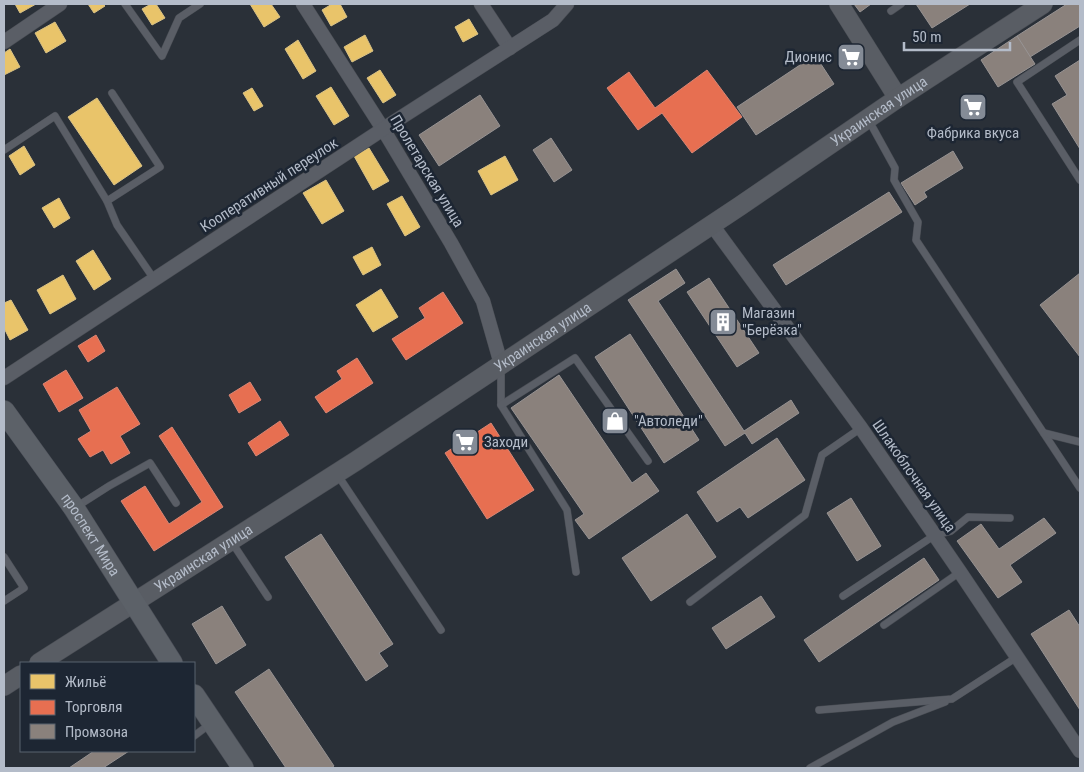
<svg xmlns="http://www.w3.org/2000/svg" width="1084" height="772" viewBox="0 0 1084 772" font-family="'Roboto Condensed',sans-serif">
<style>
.homes{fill:#e9c46a;stroke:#d9c286}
.shops{fill:#e76f51;stroke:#d88675}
.industry{fill:#8a817c;stroke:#979393}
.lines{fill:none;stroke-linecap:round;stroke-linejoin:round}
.lane-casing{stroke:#484c53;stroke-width:8}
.street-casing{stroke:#484c53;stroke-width:15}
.secondary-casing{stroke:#484c53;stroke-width:20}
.primary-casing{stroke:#484c55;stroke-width:22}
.lane{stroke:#5a5e66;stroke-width:7}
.street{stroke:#5a5e66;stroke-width:14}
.secondary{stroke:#595d64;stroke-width:19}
.primary{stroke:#5c6168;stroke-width:21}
.labels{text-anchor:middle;stroke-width:5;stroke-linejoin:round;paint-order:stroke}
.poi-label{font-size:15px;fill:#b4bcc9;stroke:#1d2633;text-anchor:start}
.street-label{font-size:15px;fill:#b4bcc9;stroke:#1d2633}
</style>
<rect width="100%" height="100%" fill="#2a3038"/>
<g class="homes">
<polygon points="15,4 36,4 20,13"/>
<polygon points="88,4 103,4 105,6 94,13"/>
<polygon points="151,4 156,4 165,18 152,25 142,9"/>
<polygon points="250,4 271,4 280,17 264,27"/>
<polygon points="332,4 340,4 347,17 331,26 322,10"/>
<polygon points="469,19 478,34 463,42 455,27"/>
<polygon points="55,22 66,41 46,53 35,33"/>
<polygon points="365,35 373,51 352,62 344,47"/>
<polygon points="298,40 316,71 303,79 285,49"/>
<polygon points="10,49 20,67 4,75 4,53"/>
<polygon points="380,70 396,95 383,103 367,78"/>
<polygon points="331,87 349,116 334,125 316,96"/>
<polygon points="252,88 263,106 254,111 243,93"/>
<polygon points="97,98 142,166 114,185 68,117"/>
<polygon points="24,146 35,165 20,175 9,156"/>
<polygon points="369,148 389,181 373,190 354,156"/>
<polygon points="505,156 518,180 491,195 478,171"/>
<polygon points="326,180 344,211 322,224 303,193"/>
<polygon points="402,196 420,227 405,236 387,204"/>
<polygon points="59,198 70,218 54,228 42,208"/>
<polygon points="372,247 381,265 363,275 353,257"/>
<polygon points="93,250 111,279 94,290 76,261"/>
<polygon points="63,275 76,299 50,314 37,290"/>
<polygon points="381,289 398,317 373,332 356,305"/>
<polygon points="11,300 28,330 10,340 4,328 4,303"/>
</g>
<g class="shops">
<polygon points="707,70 742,117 692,153 662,113 638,130 607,88 629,72 655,108"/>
<polygon points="443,292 463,323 406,360 392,339 425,318 419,308"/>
<polygon points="96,335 105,351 88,362 78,346"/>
<polygon points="357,358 373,383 326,413 315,397 342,379 337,371"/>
<polygon points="66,370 83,398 59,412 43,384"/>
<polygon points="250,382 261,400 239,413 229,395"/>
<polygon points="117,387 140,424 120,436 130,453 111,464 103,450 90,457 78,439 91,431 79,410"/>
<polygon points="280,421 289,435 256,456 248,443"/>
<polygon points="491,423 534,490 487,519 445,453"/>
<polygon points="172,427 223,507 154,551 121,501 145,486 169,524 202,502 159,436"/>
</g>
<g class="industry">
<polygon points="854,4 871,4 860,12"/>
<polygon points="916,4 970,4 932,28"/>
<polygon points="1067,4 1080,4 1080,26 1030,57 1017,36"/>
<polygon points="1017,36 1035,64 998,87 981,60"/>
<polygon points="815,55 834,84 756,135 737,107"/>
<polygon points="1080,60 1080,149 1052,104 1067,95 1055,76"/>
<polygon points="480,95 500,126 439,166 419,135"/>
<polygon points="551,138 572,170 554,182 533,150"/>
<polygon points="953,151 963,168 924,192 927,197 915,205 901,183"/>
<polygon points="889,192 902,212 786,285 773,265"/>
<polygon points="676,269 685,283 658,301 744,431 791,400 799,413 752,444 745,433 725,446 628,300"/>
<polygon points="1080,273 1080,357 1040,305"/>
<polygon points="709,278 759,353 737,367 687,292"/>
<polygon points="630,334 699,440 664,463 595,357"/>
<polygon points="559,375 632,483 646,473 659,491 589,539 575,520 584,514 511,408"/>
<polygon points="777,438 805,480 748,518 740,507 717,522 697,492"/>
<polygon points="851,498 881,546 857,561 827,513"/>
<polygon points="687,514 716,557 651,601 622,558"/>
<polygon points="1044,518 1056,533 1010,565 1022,582 998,598 957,541 981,524 999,549"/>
<polygon points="321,534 393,644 379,653 388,666 366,681 285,557"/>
<polygon points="924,558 939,580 819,662 804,640"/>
<polygon points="761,596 775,617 726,649 712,628"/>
<polygon points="222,606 246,645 216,664 192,624"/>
<polygon points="1069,610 1080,627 1080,710 1031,634"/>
<polygon points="269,669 334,766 331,768 286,768 235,692"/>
<polygon points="94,751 129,751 103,768 69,768"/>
</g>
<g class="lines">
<defs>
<g id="lane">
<polyline points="125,4 162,56 179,18 200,4"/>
<polyline points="891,11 901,4"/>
<polyline points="1080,40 1017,82 1080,180"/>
<polyline points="112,93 160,167 107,201 117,225 154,279"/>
<polyline points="868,119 895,168 894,180 918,222 916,240 1080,488"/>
<polyline points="4,150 55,116 107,201"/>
<polyline points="501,367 501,405 567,510 576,572"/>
<polyline points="501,405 575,358 648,461"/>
<polyline points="1044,433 1080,442"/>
<polyline points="337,474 441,630"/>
<polyline points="76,507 109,486 150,463 176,503"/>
<polyline points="231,541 268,597"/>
<polyline points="4,557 24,588 4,601"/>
<polyline points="843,596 935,535 951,531 968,517 1010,518"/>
<polyline points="690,602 805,515 822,455 861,428"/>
<polyline points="884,625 960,572"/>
<polyline points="819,710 952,699 1017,657"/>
<polyline points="194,736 210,724"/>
<polyline points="810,768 893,722 945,702"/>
</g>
<g id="street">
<polyline points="303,4 383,129 451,243 483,301 501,364"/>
<polyline points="481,4 510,48"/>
<polyline points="4,42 60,4"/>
<polyline points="712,225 861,428 960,572 1080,751"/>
<polyline points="4,378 397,120 553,20 567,4"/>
</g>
<g id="secondary">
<polyline points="839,4 898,98"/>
<path id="s1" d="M39 663 356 461 740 206 898 98 1043 4"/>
<polyline points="4,686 21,675"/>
</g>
<g id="primary">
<path id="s2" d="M4 411 74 508 172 663"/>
<polyline points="194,695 243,768"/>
</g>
</defs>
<use href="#lane" class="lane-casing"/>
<use href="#street" class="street-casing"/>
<use href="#secondary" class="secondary-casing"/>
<use href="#primary" class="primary-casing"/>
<use href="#lane" class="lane"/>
<use href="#street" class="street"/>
<use href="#secondary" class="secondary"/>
<use href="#primary" class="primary"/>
</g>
<defs>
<symbol id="supermarket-square" viewBox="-11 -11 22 22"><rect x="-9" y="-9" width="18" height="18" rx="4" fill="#848b96" stroke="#1d2633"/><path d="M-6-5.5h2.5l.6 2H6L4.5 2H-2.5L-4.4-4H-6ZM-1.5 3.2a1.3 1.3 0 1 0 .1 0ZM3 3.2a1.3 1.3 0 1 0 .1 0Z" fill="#fff"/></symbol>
<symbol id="building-square" viewBox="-11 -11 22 22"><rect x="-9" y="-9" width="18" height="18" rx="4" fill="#848b96" stroke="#1d2633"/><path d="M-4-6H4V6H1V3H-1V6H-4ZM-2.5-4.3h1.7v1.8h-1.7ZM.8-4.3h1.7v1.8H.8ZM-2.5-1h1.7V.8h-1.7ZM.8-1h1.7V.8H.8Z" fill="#fff"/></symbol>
<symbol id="shop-square" viewBox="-11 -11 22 22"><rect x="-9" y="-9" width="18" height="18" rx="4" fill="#848b96" stroke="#1d2633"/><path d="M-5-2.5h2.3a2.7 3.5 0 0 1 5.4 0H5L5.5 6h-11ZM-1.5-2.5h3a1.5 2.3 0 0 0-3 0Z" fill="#fff"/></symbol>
</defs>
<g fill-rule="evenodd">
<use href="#supermarket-square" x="835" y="41" width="32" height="32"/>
<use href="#supermarket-square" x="957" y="91" width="32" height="32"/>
<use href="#building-square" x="707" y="306" width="32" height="32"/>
<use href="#shop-square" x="599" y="405" width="32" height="32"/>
<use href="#supermarket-square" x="449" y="426" width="32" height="32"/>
</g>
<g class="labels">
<g class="poi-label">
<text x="832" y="62" text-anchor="end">Дионис</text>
<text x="973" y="138" text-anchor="middle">Фабрика вкуса</text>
<text x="742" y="318">Магазин<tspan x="742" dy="17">"Берёзка"</tspan></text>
<text x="634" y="426">"Автоледи"</text>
<text x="484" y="447">Заходи</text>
</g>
<g class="street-label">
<text dy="5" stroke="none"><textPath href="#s1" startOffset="1005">Украинская улица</textPath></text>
<text transform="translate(427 171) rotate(59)" y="5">Пролетарская улица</text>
<text transform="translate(269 185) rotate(-33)" y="5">Кооперативный переулок</text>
<text dy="5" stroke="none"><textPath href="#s1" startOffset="600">Украинская улица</textPath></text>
<text transform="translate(914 476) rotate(55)" y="5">Шлакоблочная улица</text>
<text dy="5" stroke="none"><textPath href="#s2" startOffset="151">проспект Мира</textPath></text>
<text dy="5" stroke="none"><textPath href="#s1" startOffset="195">Украинская улица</textPath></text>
</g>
</g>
<rect width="1084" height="772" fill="none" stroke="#b4bcc9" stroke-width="10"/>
<rect x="20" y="662" width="175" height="90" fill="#1d2633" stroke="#59626f"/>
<rect x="30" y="674" width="25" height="15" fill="#e9c46a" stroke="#59626f"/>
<text x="65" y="687" font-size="15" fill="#b4bcc9">Жильё</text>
<rect x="30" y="700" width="25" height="15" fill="#e76f51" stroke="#59626f"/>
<text x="65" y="712" font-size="15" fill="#b4bcc9">Торговля</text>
<rect x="30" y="724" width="25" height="15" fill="#8a817c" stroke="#59626f"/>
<text x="65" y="737" font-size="15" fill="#b4bcc9">Промзона</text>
<path d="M904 42v8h106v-8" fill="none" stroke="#b4bcc9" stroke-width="2.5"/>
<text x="912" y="42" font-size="15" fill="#b4bcc9" stroke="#1d2633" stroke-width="4" paint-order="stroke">50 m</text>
</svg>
